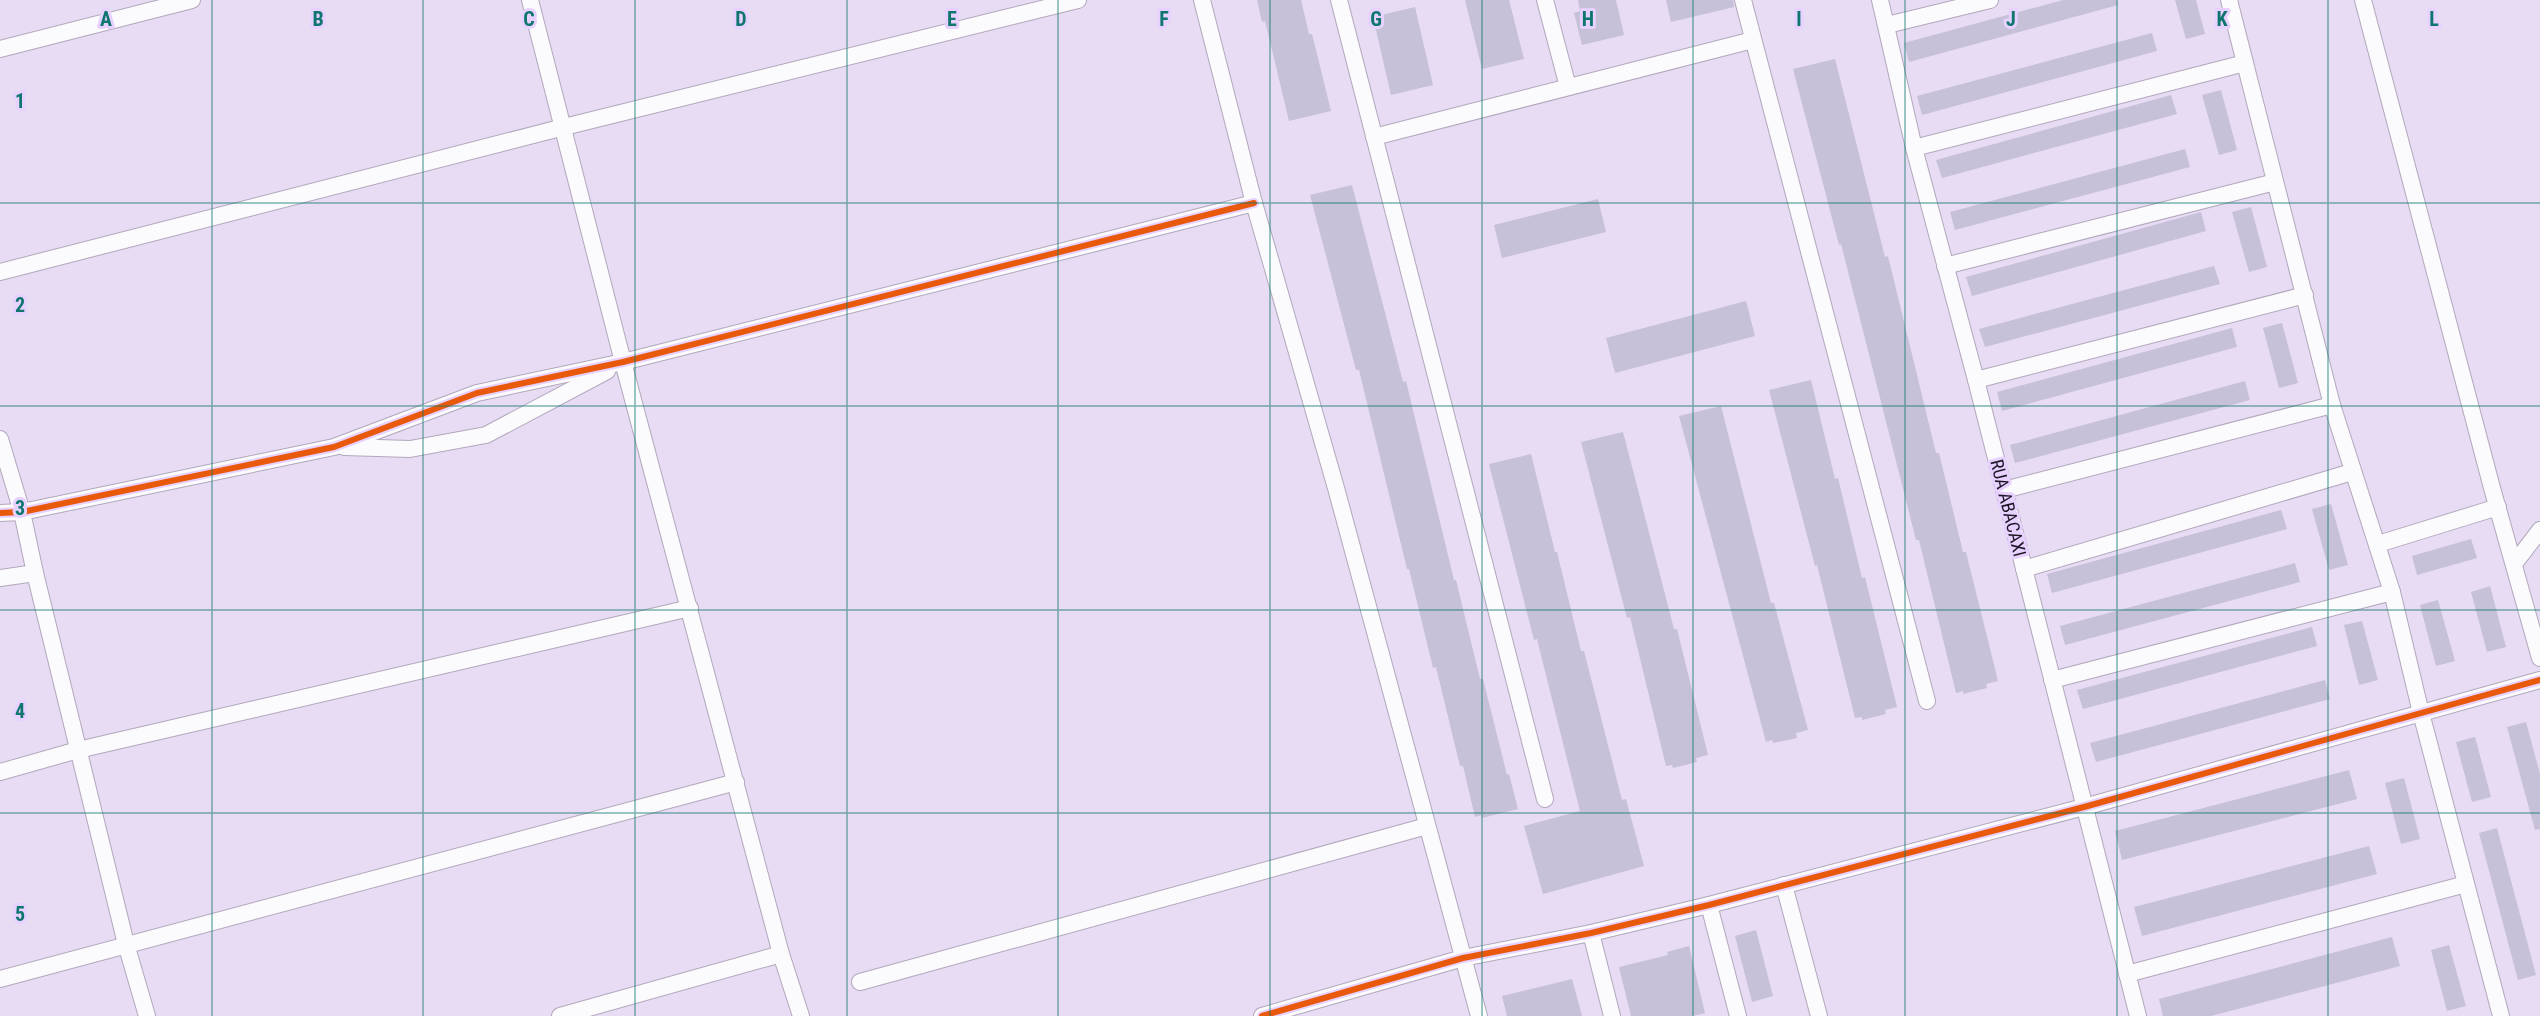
<svg xmlns="http://www.w3.org/2000/svg" width="2540" height="1016" viewBox="0 0 2540 1016" font-family="'Roboto Condensed',sans-serif">
<style>
.building{fill:#c6c0d8}
.lines{fill:none;stroke-linecap:round;stroke-linejoin:round}
.minor-casing{stroke:#b1a8bb;stroke-width:18}
.minor{stroke:#fbfafd;stroke-width:16}
.cycleway-casing{stroke:#e7d1fe;stroke-width:10}
.cycleway{stroke:#e8590c;stroke-width:6}
.grid{fill:none;stroke:#0f766e;stroke-width:1.5;stroke-opacity:0.55}
.labels{text-anchor:middle;stroke-width:6;stroke-linejoin:round;paint-order:stroke}
.street-label{font-size:18px;fill:#1e1626;stroke:#e7d1fe}
.grid-label{font-size:20px;text-anchor:middle;font-weight:bold;fill:#0f766e;stroke:#e7d1fe;stroke-width:6;stroke-linejoin:round;paint-order:stroke}
</style>
<rect width="100%" height="100%" fill="#e7dcf4"/>
<g class="building">
<polygon points="1257,0 1301,0 1309,34 1312,34 1331,111 1289,121 1265,21 1262,22"/>
<polygon points="1465,0 1509,0 1524,59 1482,69"/>
<polygon points="1578,0 1616,0 1624,35 1582,45 1574,13 1580,11"/>
<polygon points="1666,0 1733,0 1734,7 1671,22"/>
<polygon points="2063,0 2117,0 2118,5 1909,62 1904,43"/>
<polygon points="2175,0 2196,0 2205,34 2186,39"/>
<polygon points="1415,7 1433,85 1391,95 1373,17"/>
<polygon points="2152,33 2157,51 1922,115 1917,96"/>
<polygon points="1835,59 1885,257 1888,256 1936,453 1939,453 1963,552 1966,552 1998,681 1986,684 1987,688 1963,694 1963,691 1956,693 1919,540 1916,540 1841,244 1839,245 1793,69"/>
<polygon points="2221,90 2237,150 2219,155 2202,95"/>
<polygon points="2171,95 2177,114 1942,178 1936,160"/>
<polygon points="2185,149 2190,167 1955,230 1950,212"/>
<polygon points="1352,185 1403,382 1406,381 1454,580 1456,580 1480,679 1483,679 1507,775 1509,774 1518,809 1482,818 1482,815 1475,817 1463,766 1460,766 1436,667 1433,668 1409,569 1407,569 1359,370 1356,370 1310,195"/>
<polygon points="1598,199 1606,232 1502,258 1494,225"/>
<polygon points="2251,207 2267,267 2249,272 2232,212"/>
<polygon points="2201,212 2206,231 1972,296 1966,277"/>
<polygon points="2214,266 2220,284 1985,347 1979,329"/>
<polygon points="1746,301 1755,336 1615,373 1606,338"/>
<polygon points="2282,323 2298,383 2279,388 2263,328"/>
<polygon points="2232,328 2237,347 2002,411 1997,392"/>
<polygon points="1811,380 1835,479 1838,478 1862,578 1865,577 1897,707 1885,710 1886,714 1862,720 1862,717 1855,718 1817,565 1815,566 1769,390"/>
<polygon points="2245,381 2250,400 2015,463 2010,445"/>
<polygon points="1721,406 1771,603 1774,603 1808,730 1796,733 1797,738 1773,743 1772,740 1766,742 1679,416"/>
<polygon points="1623,432 1674,629 1677,629 1708,755 1696,758 1697,762 1673,768 1672,765 1666,766 1630,617 1627,618 1581,442"/>
<polygon points="1531,454 1555,552 1557,552 1581,651 1584,651 1622,800 1626,799 1644,866 1543,894 1524,826 1580,811 1537,639 1534,640 1489,464"/>
<polygon points="2331,504 2348,565 2329,570 2312,509"/>
<polygon points="2281,510 2287,529 2052,593 2047,574"/>
<polygon points="2471,539 2477,558 2417,575 2412,556"/>
<polygon points="2295,563 2300,582 2065,645 2060,626"/>
<polygon points="2490,586 2506,647 2487,652 2471,592"/>
<polygon points="2438,600 2455,661 2436,666 2420,605"/>
<polygon points="2362,621 2378,680 2359,685 2344,625"/>
<polygon points="2312,627 2317,646 2083,709 2077,690"/>
<polygon points="2325,680 2330,699 2096,762 2090,743"/>
<polygon points="2526,722 2540,774 2540,829 2535,830 2507,727"/>
<polygon points="2475,737 2491,797 2472,802 2456,742"/>
<polygon points="2349,770 2357,799 2122,860 2115,831"/>
<polygon points="2404,778 2420,839 2401,844 2385,783"/>
<polygon points="2497,828 2536,975 2518,980 2479,833"/>
<polygon points="2369,846 2377,874 2142,936 2134,907"/>
<polygon points="1756,930 1773,996 1752,1002 1735,936"/>
<polygon points="2392,937 2400,966 2211,1016 2163,1016 2159,999"/>
<polygon points="2449,945 2466,1006 2447,1011 2431,950"/>
<polygon points="1689,946 1705,1013 1693,1016 1631,1016 1619,967 1668,955 1667,952"/>
<polygon points="1572,979 1582,1016 1507,1016 1502,996"/>
</g>
<g class="lines">
<defs>
<g id="minor">
<polyline points="530,0 623,362 781,954 801,1016"/>
<polyline points="1202,0 1254,203 1336,488 1479,1016"/>
<polyline points="1339,0 1545,799"/>
<polyline points="1545,0 1568,87"/>
<polyline points="1743,0 1927,701"/>
<polyline points="1880,0 1914,148 1976,380 2138,1016"/>
<polyline points="2229,0 2332,405 2392,592 2421,713 2501,1016"/>
<polyline points="2363,0 2492,488 2540,658"/>
<polyline points="1887,25 1990,0"/>
<polyline points="0,49 192,0"/>
<polyline points="1374,137 1753,40"/>
<polyline points="1914,148 2245,63"/>
<polyline points="1945,266 2275,182"/>
<polyline points="0,272 564,127 1078,0"/>
<polyline points="1976,380 2305,295"/>
<polyline points="0,439 22,512 35,573 126,944 147,1016"/>
<polyline points="344,447 410,449 486,435 607,371"/>
<polyline points="2004,490 2332,405"/>
<polyline points="0,513 22,512 334,447 477,393 623,362 1254,203"/>
<polyline points="2378,544 2498,507"/>
<polyline points="2514,564 2540,530"/>
<polyline points="2024,569 2352,472"/>
<polyline points="0,578 35,573"/>
<polyline points="2052,680 2392,592"/>
<polyline points="0,772 78,750 690,608"/>
<polyline points="1784,885 1819,1016"/>
<polyline points="1709,905 1738,1016"/>
<polyline points="1591,933 1612,1016"/>
<polyline points="2127,974 2466,884"/>
<polyline points="0,979 736,782"/>
<polyline points="860,982 1427,826"/>
<polyline points="560,1016 781,954"/>
<polyline points="1262,1016 1463,958 1591,933 1709,905 2084,807 2540,680"/>
</g>
</defs>
<use href="#minor" class="minor-casing"/>
<use href="#minor" class="minor"/>
<defs>
<g id="cycleway">
<polyline points="0,513 22,512 334,447 477,393 623,362 1254,203"/>
<polyline points="1262,1016 1463,958 1591,933 1709,905 2084,807 2540,680"/>
</g>
</defs>
<use href="#cycleway" class="cycleway-casing"/>
<use href="#cycleway" class="cycleway"/>
</g>
<path class="grid" d="M212 0V1016M423 0V1016M635 0V1016M847 0V1016M1058 0V1016M1270 0V1016M1482 0V1016M1693 0V1016M1905 0V1016M2117 0V1016M2328 0V1016M0 203H2540M0 406H2540M0 610H2540M0 813H2540"/>
<g class="labels">
<g class="street-label">
<text transform="translate(2008 508) rotate(76)" y="6">RUA ABACAXI</text>
</g>
</g>
<g class="grid-label">
<text x="106" y="26">A</text>
<text x="318" y="26">B</text>
<text x="529" y="26">C</text>
<text x="741" y="26">D</text>
<text x="952" y="26">E</text>
<text x="1164" y="26">F</text>
<text x="1376" y="26">G</text>
<text x="1588" y="26">H</text>
<text x="1799" y="26">I</text>
<text x="2011" y="26">J</text>
<text x="2222" y="26">K</text>
<text x="2434" y="26">L</text>
<text x="20" y="108">1</text>
<text x="20" y="312">2</text>
<text x="20" y="515">3</text>
<text x="20" y="718">4</text>
<text x="20" y="921">5</text>
</g>
</svg>
